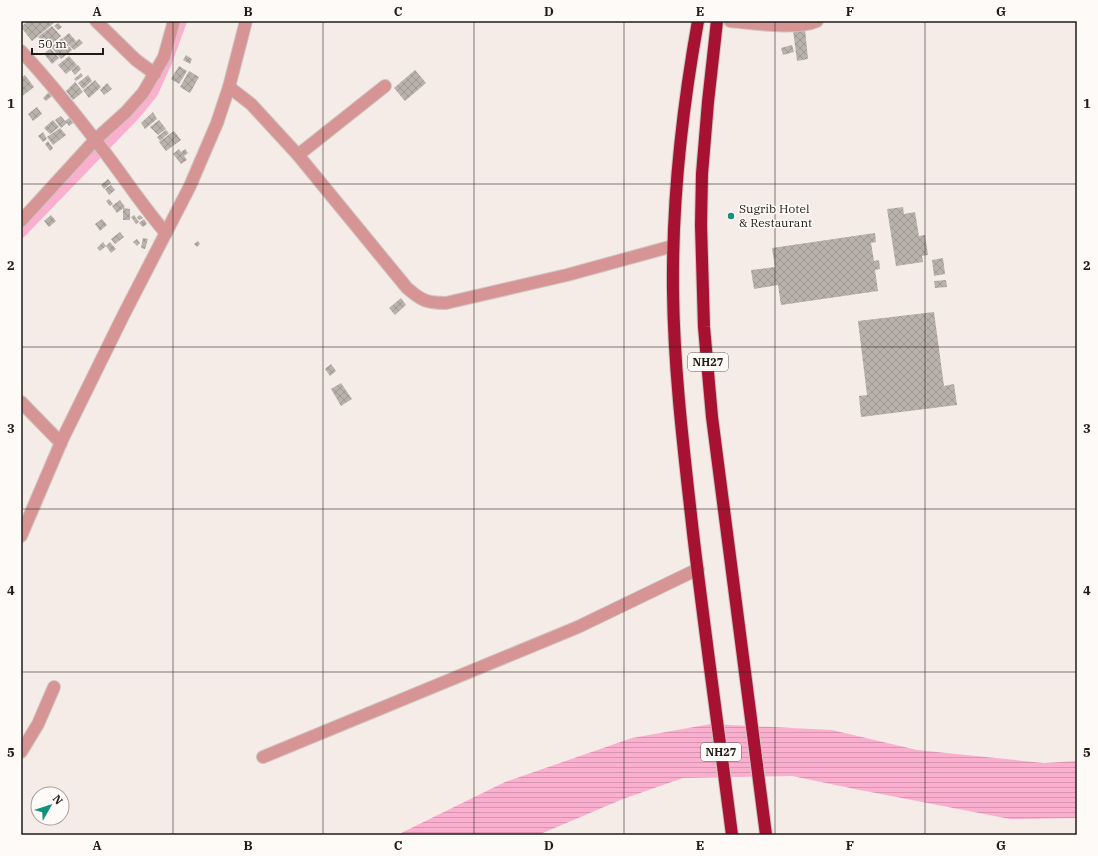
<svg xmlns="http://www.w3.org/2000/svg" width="1098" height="856" viewBox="0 0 1098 856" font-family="'IBM Plex Serif',serif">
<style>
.water{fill:url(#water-rules)}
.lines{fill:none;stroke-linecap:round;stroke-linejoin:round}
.canal{stroke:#faafcf;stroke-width:10}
.building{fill:url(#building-cross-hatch)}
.minor-casing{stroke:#cec6c2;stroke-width:14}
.highway-casing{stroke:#cec6c2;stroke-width:14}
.minor{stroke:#d79495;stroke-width:12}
.highway{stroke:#a81232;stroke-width:12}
.grid{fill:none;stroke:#1f1c1a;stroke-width:1;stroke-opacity:0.55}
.poi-dot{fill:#11927b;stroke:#fefaf8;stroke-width:1.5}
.labels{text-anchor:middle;stroke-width:3;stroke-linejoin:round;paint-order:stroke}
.shield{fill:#fefaf8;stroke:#625f5d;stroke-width:1}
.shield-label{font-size:11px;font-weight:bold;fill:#1f1c1a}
.poi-label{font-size:12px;fill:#1f1c1a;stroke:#fefaf8;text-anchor:start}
.neatline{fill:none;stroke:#1f1c1a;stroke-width:1.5}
.grid-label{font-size:13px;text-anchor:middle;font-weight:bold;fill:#1f1c1a}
</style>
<defs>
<pattern id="water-rules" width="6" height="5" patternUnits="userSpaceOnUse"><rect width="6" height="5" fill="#faafcf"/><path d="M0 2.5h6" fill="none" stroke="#d696b1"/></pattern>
<pattern id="building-cross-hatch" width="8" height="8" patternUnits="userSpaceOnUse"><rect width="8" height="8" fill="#b8b2ab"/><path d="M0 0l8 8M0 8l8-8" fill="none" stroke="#9e9893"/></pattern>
</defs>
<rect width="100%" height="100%" fill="#f5ebe7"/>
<polygon class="water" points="711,724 832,730 917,750 1044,763 1077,761 1077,818 1010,819 855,789 792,776 683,778 623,799 538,835 397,835 505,782 632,738"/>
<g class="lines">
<polyline class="canal" points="21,233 135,115 153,93 167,62 182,21"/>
</g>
<g class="building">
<polygon points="28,21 52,21 54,23 32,41 21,27"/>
<polygon points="58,23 62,27 58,30 54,26"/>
<polygon points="52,26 61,36 47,48 38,37"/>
<polygon points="805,29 808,59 797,61 793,30"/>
<polygon points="69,33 76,41 70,46 63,38"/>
<polygon points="62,38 69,46 68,47 70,47 72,50 61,59 51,47"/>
<polygon points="79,39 83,43 74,50 70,46"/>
<polygon points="792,45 794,52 783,55 781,48"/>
<polygon points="50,48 59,58 52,64 44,54"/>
<polygon points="186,55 192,59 190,64 183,60"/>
<polygon points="69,56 77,65 66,74 58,65"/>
<polygon points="78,65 81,69 75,75 71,70"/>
<polygon points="179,66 187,71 179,84 171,79"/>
<polygon points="415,70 426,83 405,101 394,88"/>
<polygon points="189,71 199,77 190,93 180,87"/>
<polygon points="81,73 83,76 76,81 74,79"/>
<polygon points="25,75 34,87 21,97 21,78"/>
<polygon points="88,75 92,81 83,89 78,83"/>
<polygon points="95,80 101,87 89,98 83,90"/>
<polygon points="75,82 83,92 73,100 66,91"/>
<polygon points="107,83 112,89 104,95 100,90"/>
<polygon points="49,92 52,96 46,101 43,98"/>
<polygon points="37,107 42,114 33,121 28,114"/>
<polygon points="153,112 157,119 145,129 141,123"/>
<polygon points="61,116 65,121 72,116 76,121 69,126 67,123 61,128 55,120"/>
<polygon points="53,120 59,127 50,134 44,128"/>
<polygon points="159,120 166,129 158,135 150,127"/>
<polygon points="60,128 66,135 53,145 47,137"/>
<polygon points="166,130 169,133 160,141 157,137"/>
<polygon points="174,131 181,140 166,151 159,142"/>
<polygon points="43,132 47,139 43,142 38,136"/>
<polygon points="48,141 53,148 50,151 45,144"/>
<polygon points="179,149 181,152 185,149 188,153 184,156 187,160 181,164 173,154"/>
<polygon points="108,179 111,183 104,189 101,185"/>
<polygon points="111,185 115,190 109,195 105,189"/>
<polygon points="109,199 113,204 110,206 106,201"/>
<polygon points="120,200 125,207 117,213 112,206"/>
<polygon points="903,207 904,214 915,212 919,236 925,235 928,255 922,256 923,262 896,266 887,209"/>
<polygon points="123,208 130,209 130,220 123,220"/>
<polygon points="51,215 56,221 49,227 44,221"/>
<polygon points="134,215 139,222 136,224 131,217"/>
<polygon points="140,215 143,218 139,220 137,217"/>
<polygon points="102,219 107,225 100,231 95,224"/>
<polygon points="144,219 147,224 143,227 139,223"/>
<polygon points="120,232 124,237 115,244 111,239"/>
<polygon points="875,233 876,242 871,243 874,261 879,260 880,269 875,270 878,291 781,305 778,285 754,289 751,270 775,267 772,248"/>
<polygon points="143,238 148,239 145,249 141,248"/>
<polygon points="137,239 140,243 137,246 133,242"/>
<polygon points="198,241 200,244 197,247 194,244"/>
<polygon points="103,242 106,246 100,251 97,248"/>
<polygon points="110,242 116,249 111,253 106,246"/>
<polygon points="943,258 945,274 934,276 932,260"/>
<polygon points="946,280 947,287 935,288 934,281"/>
<polygon points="401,298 406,305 395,315 389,308"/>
<polygon points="934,312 944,386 954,384 957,405 861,417 859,396 867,395 858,321"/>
<polygon points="331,364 336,371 330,376 325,369"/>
<polygon points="341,383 352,399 341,406 331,389"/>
</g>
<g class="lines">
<defs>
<g id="minor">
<polyline points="96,21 136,60 155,74"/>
<path d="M730 21C752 23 798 30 817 21"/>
<path d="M21 51C50 82 77 116 103 150 124 177 143 207 166 233"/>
<path d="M229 87 251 104 298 155 407 288C422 301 427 303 446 303L567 275 673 246"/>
<polyline points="298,155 385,86"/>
<polyline points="21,221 95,140 126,112 143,93 164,57 174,21"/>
<polyline points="21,402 61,443"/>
<polyline points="21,536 62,440 123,316 190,186 217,123 229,87 246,21"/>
<polyline points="21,752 38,724 54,687"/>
<polyline points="263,757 578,627 698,569"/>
</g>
<g id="highway">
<path d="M698 21C682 110 672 201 673 291 674 372 684 452 693 533 705 634 719 734 732 835"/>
<polyline points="717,21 708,102 702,174 701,225 704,327 712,417 766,835"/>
</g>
</defs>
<use href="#minor" class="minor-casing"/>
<use href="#highway" class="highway-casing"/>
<use href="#minor" class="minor"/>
<use href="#highway" class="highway"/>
</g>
<path class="grid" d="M173 21V835M323 21V835M474 21V835M624 21V835M775 21V835M925 21V835M21 184H1077M21 347H1077M21 509H1077M21 672H1077"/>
<circle class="poi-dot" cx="731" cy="216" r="4"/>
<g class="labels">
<g class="shield">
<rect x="688" y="353" width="40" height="18" rx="3"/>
<rect x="701" y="743" width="40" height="18" rx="3"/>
</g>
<g class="shield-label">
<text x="708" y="366">NH27</text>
<text x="721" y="756">NH27</text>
</g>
<g class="poi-label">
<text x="739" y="213">Sugrib Hotel<tspan x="739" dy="14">&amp; Restaurant</tspan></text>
</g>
</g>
<rect width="1098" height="856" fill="none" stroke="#fefaf8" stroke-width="44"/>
<g transform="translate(50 806) rotate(51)"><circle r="19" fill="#fefaf8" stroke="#a5a19f"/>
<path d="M0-3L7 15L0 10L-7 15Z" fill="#11927b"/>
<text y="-6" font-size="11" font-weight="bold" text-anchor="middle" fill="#1f1c1a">N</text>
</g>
<path d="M32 48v6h71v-6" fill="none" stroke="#1f1c1a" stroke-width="2"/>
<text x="38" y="48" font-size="12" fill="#1f1c1a" stroke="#fefaf8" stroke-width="3" paint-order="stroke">50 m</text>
<rect x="22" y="22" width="1054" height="812" class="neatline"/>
<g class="grid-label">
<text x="97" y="16">A</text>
<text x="248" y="16">B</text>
<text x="398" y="16">C</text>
<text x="549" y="16">D</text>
<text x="700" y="16">E</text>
<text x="850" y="16">F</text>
<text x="1001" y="16">G</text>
<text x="11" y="108">1</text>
<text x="1087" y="108">1</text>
<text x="11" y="270">2</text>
<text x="1087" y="270">2</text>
<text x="11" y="433">3</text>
<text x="1087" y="433">3</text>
<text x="11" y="595">4</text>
<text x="1087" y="595">4</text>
<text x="11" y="757">5</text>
<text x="1087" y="757">5</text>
<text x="97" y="850">A</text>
<text x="248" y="850">B</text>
<text x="398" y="850">C</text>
<text x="549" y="850">D</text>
<text x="700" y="850">E</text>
<text x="850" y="850">F</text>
<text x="1001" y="850">G</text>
</g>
</svg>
